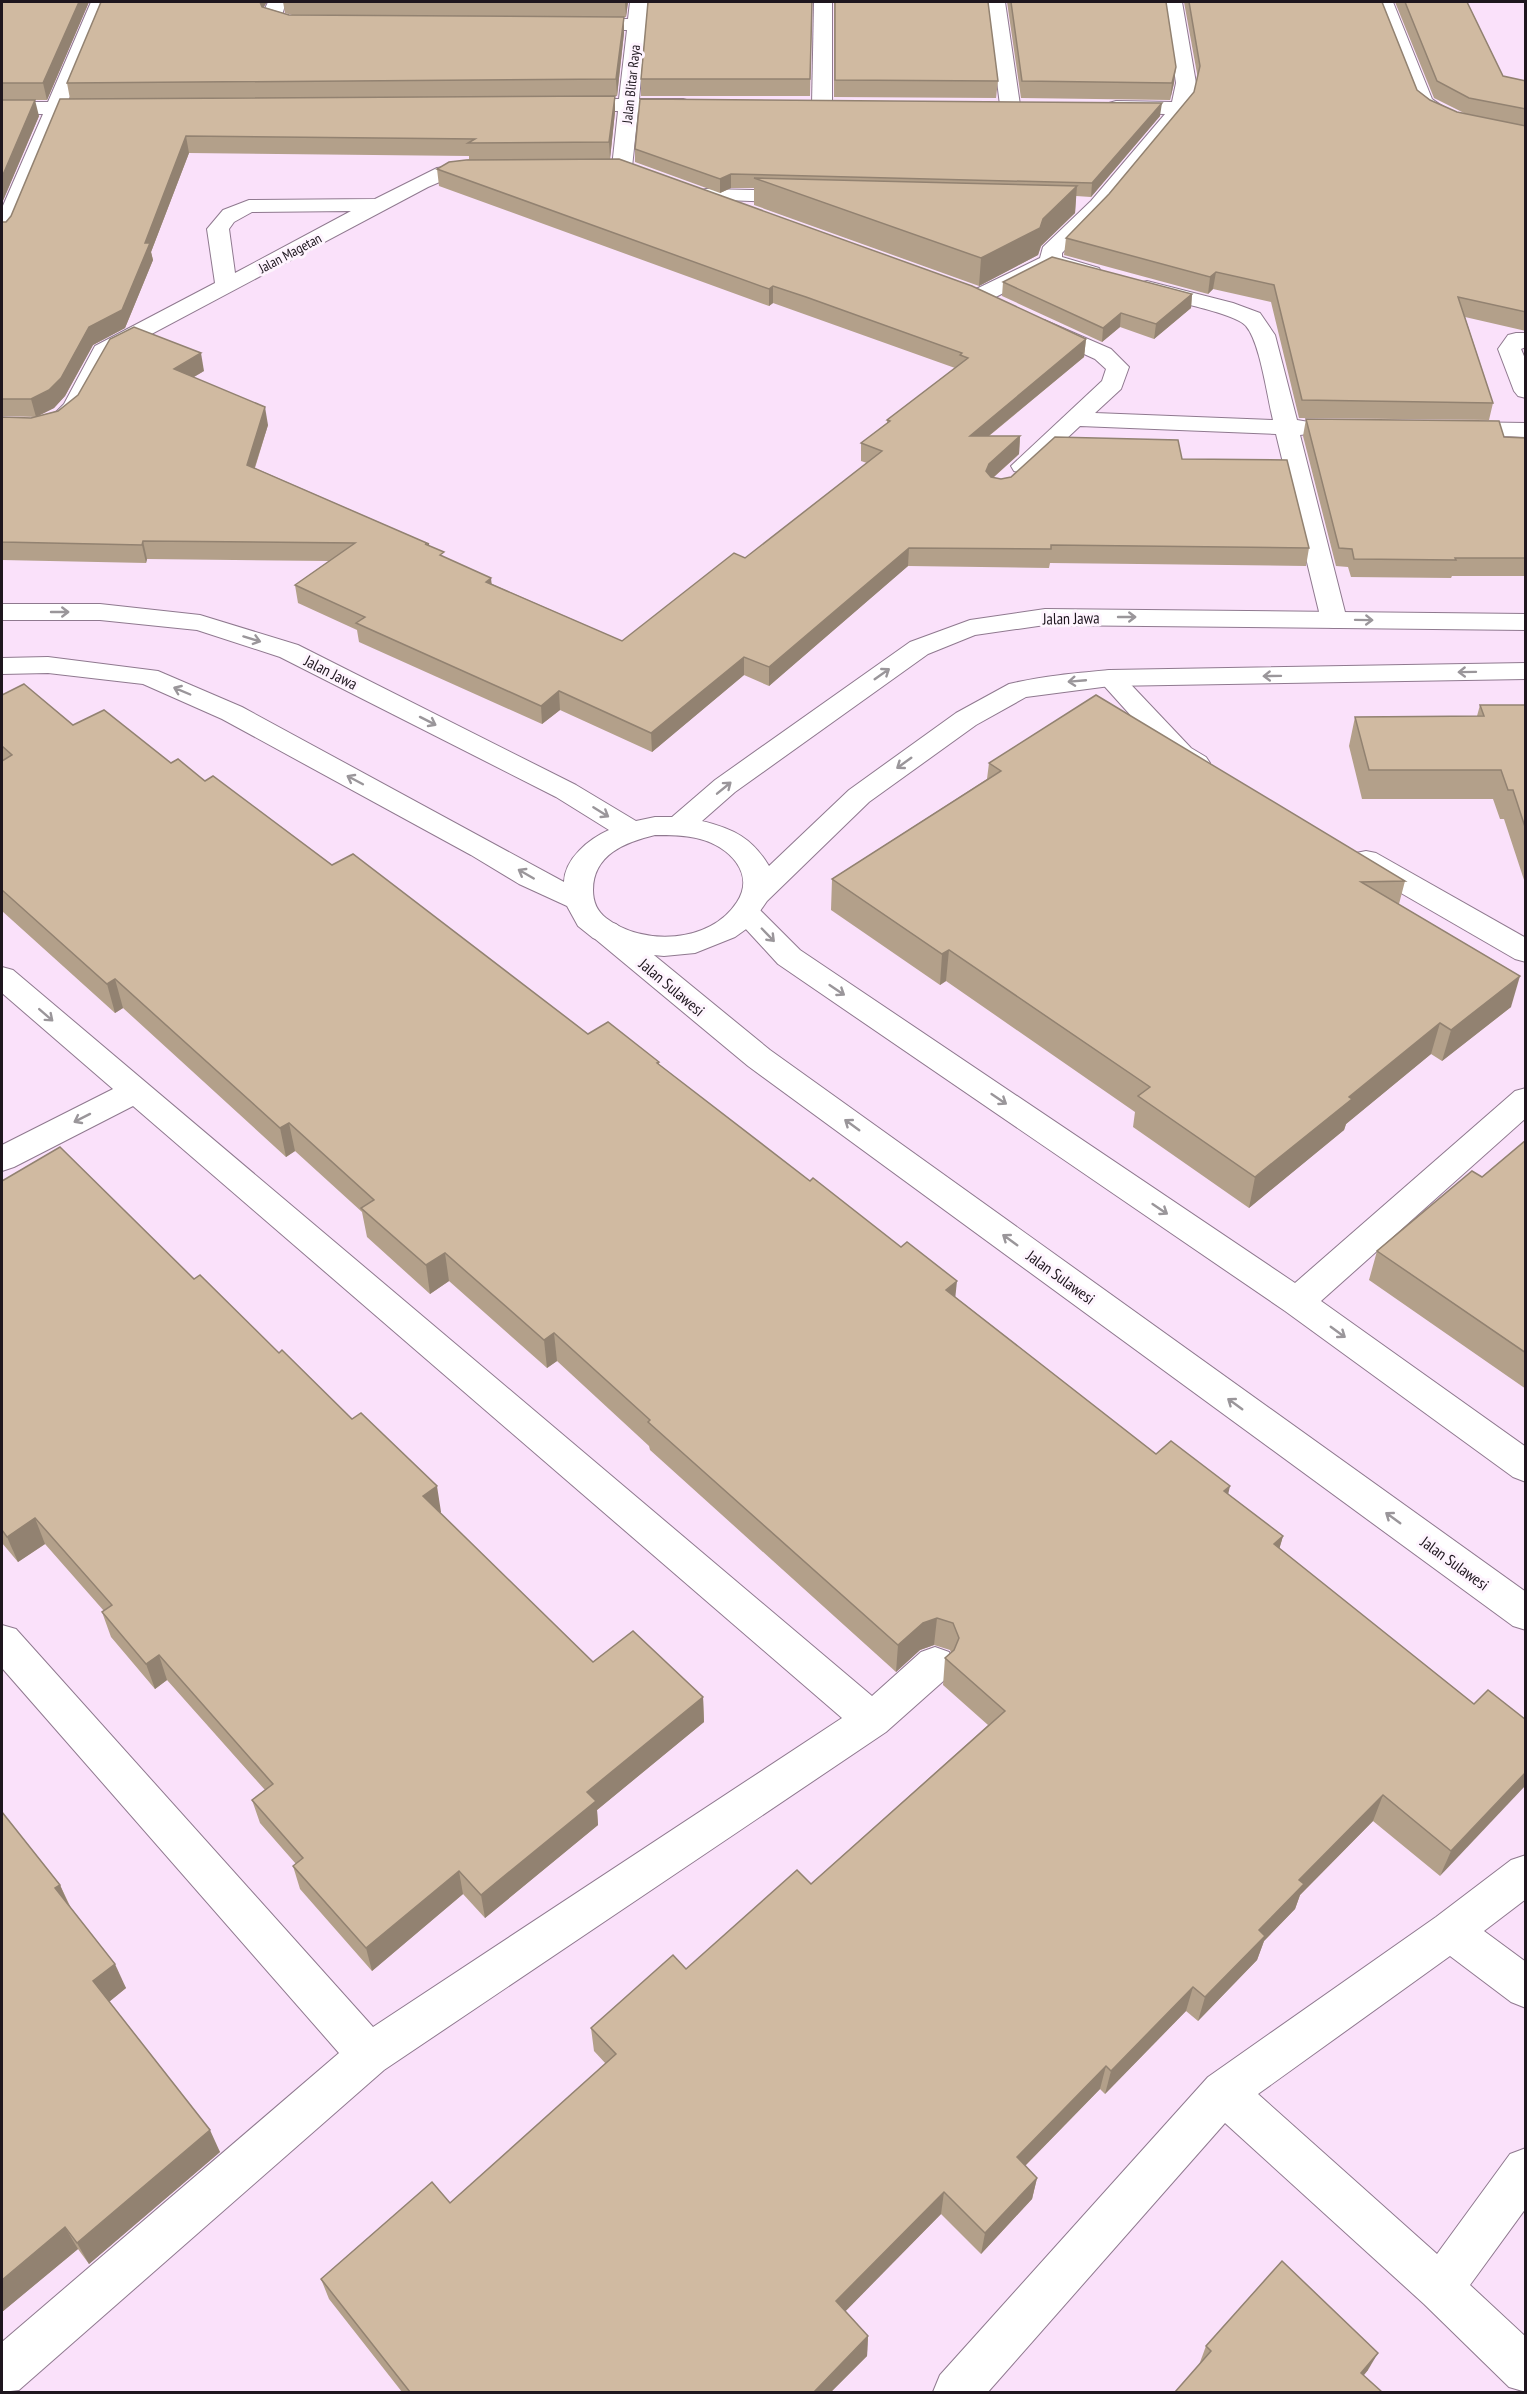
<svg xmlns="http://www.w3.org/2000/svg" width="1527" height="2394" viewBox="0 0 1527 2394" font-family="'PT Sans Narrow',sans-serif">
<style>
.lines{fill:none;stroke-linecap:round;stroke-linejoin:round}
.minor-casing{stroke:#8f798f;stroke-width:2}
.secondary-casing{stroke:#8f798f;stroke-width:2}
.minor{fill:#fff;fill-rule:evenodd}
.secondary{fill:#fff;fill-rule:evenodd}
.wall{fill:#b3a08a}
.shaded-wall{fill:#928271}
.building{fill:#d0baa1;stroke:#928271;stroke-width:1.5}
.oneway{stroke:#9a969a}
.labels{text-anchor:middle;stroke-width:6;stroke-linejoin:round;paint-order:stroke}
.far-street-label{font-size:14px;fill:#1e161e;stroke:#fef4fe}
.street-label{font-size:16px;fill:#1e161e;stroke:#fef4fe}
</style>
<rect width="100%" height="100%" fill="#fae1fa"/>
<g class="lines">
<defs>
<g id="minor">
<polygon points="91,2 109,2 68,101 108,103 111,107 108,111 63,113 13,232 10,237 2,238 2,208 43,114 2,114 2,102 48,102"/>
<path d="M268 2H286L282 15 315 19 317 23 315 27C298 31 283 27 266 22L263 13Z"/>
<polygon points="630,2 648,2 639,99 683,99 690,101 693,105 690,109 683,111 638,111 632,167 629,171 622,173 615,171 612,167 618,111 570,111 563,109 560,105 563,101 570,99 619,99 627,30 579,30 572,28 570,24 572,20 579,18 628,19"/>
<polygon points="814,2 832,2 832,105 829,109 815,109 812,105"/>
<polygon points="987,2 1005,2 1020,105 1017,109 1003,109 1000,105"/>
<polygon points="1164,2 1182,2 1196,83 1190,108 1105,209 1062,253 1062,257 1099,268 1102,273 1099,278 1091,280 1050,269 988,301 980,303 972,301 969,296 972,291 1040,258 1043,247 1091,201 1165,114 1116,113 1109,111 1106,107 1109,103 1116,101 1172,102 1176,83"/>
<path d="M1375 2H1393L1432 99C1459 120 1493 123 1526 129V141C1488 134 1447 131 1416 106Z"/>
<path d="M482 162 489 164 492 168 489 172 449 178 428 187 112 355C80 418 79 436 2 432V418L36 419 55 413 64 404 95 346 215 283 207 229 223 210 249 200 375 199 437 168ZM351 211 235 273 229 229 234 222 252 212Z"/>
<polygon points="706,189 800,191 807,193 810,197 807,201 800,203 699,199 696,195 699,191"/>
<path d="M1147 281 1233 303 1260 313 1275 335 1297 420 1315 423 1319 428 1315 433 1300 435 1347 620 1343 626 1334 628 1325 626 1321 620 1276 434 1080 426 1032 471 1023 473 1014 471 1011 466 1102 381 1106 369 1095 359 1036 332 1033 327 1036 322 1044 320 1111 349 1129 367 1121 389 1095 413 1273 420C1267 396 1260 342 1246 326 1236 313 1159 298 1139 293L1136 288 1139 283Z"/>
<polygon points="1516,333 1526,333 1526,347 1521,349 1526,361 1526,398 1518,396 1514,391 1498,349 1508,335"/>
<polygon points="1458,422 1526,423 1526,437 1450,434 1446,429 1450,424"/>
<path d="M1110 670 1119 672 1191 748 1206 757 1210 763 1206 769C1191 773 1184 768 1171 760L1097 678 1101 672Z"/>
<polygon points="1366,851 1376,853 1526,938 1526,962 1515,959 1356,867 1352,860 1356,853"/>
<polygon points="747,904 757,907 800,950 1295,1283 1515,1091 1526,1088 1526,1118 1321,1301 1526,1447 1526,1482 1513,1477 1285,1311 778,964 732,914 737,907"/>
<polygon points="605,921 616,924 770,1050 1526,1592 1526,1630 1513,1626 748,1066 594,938 590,931 594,924"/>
<polygon points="2,967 13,970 872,1696 921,1652 935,1647 949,1652 954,1664 949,1676 886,1732 384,2070 19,2390 2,2392 2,2342 339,2053 2,1668 2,1625 16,1629 373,2027 842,1718 133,1106 14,1167 2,1171 2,1145 113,1089 2,993"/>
<polygon points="1526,1855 1526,1899 1484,1931 1526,1962 1526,2008 1511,2002 1450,1956 1258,2094 1437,2254 1510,2154 1526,2148 1526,2208 1470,2285 1526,2337 1526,2392 1509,2387 1424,2304 1225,2123 988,2392 933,2392 940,2375 1208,2077 1436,1917 1511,1860"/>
</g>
<path id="secondary" d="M2 604H100L200 615 298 645 576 785 636 821 655 817H672L715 780 910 642 970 620 1045 609 1526 614V630L1045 625 975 635 928 654 735 792 702 821C734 829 752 838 769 866L849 790 956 713 1009 684C1042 676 1076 673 1110 670L1526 663V679L1110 686 1026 697 976 725 869 802 767 901 749 927 735 937 695 953 664 956 632 953 593 938 578 926 567 906 519 884 471 855 222 719 143 684 48 673 2 674V658L48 657 158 671 242 707 564 882C565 858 589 839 609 830L556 797 280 657 197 630 100 620H2ZM655 835C670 835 686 835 700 839 728 846 756 873 737 902 710 944 642 946 606 918 597 911 593 902 593 890 593 855 625 842 655 835Z"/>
</defs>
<use href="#minor" class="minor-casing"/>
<use href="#secondary" class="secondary-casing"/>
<use href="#minor" class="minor"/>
<use href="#secondary" class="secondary"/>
</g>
<g class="wall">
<polygon points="2,2 89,2 47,100 2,100 39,116 2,203"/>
<polygon points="283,2 628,2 626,17 292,15 285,13"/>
<polygon points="648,2 812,2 810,96 641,96 641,79"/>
<polygon points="834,2 988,2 998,81 996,98 834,97"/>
<polygon points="1007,2 1166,2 1174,83 1170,100 1021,98"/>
<polygon points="1184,2 1382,2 1417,90 1430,100 1457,112 1464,113 1434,98 1395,2 1467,2 1503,76 1526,81 1526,331 1465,317 1493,403 1489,420 1299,418 1271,302 1213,289 1208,294 1064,255 1066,238 1109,194 1194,92 1198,79"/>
<polygon points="264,7 289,15 624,33 617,96 584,96 615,96 615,112 610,159 1086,339 1084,357 989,436 1020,436 1019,454 993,478 1001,479 1182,459 1309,548 1306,566 1050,563 1049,568 908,566 769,686 744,675 652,752 560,710 542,724 359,642 357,630 298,603 295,585 329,561 147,559 146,563 2,560 2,417 31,418 204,371 194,377 268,425 255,468 429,544 429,546 444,557 492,584 622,641 745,558 867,463 861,461 861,443 887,423 887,420 955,368 773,303 769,306 439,186 437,169 469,159 469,156 189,153 151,252 153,260 125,328 93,345 65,396 54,408 36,417 2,416 2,222 6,222 11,216 70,99 67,83"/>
<polygon points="1160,116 1091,197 1076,196 1075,213 1041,246 1038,255 979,286 754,205 754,188 731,188 720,193 635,162 635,149"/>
<polygon points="1003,282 1192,294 1191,308 1154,339 1120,327 1102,342 1002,296"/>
<polygon points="1306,419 1504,437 1526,438 1526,576 1452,576 1451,578 1351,577 1348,567 1336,566 1303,436"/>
<polygon points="2,695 73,725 171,763 205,781 588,1034 659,1062 659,1065 1156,1454 1228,1494 1283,1536 1279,1549 1474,1704 1526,1720 1440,1876 1373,1821 1300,1895 1295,1909 1264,1941 1257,1960 1198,2021 1186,2011 1105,2094 1100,2089 1025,2166 1037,2178 1032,2199 981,2254 941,2214 845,2311 868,2336 867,2356 831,2392 402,2392 329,2299 321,2279 450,2203 606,2064 594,2051 591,2028 686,1969 811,1884 988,1725 943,1685 945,1658 951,1653 950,1650 934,1645 920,1650 896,1672 650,1450 649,1446 557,1361 547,1368 449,1281 430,1294 367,1237 362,1212 295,1151 286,1157 123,1008 115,1013 2,911"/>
<polygon points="1480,705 1526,705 1526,886 1504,819 1500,819 1493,799 1362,799 1349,746 1355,717 1477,716"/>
<polygon points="989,763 1405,881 1399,904 1511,1007 1442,1061 1431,1054 1346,1124 1344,1130 1249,1208 1133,1127 1135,1112 946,981 940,985 831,910 832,879 987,779"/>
<polygon points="1526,1140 1526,1389 1369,1280 1377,1251 1482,1177"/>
<polygon points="2,1181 194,1279 441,1512 440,1513 593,1662 703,1697 704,1722 597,1810 598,1825 485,1918 463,1894 372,1971 300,1889 293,1866 296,1864 260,1823 252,1800 265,1790 167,1680 155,1689 111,1637 102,1612 104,1611 45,1544 18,1562 2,1543"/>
<polygon points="2,1812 60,1885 71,1908 126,1988 109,2002 220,2152 89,2264 78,2249 2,2312"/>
<polygon points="1206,2346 1368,2370 1364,2375 1199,2365"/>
</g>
<g class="shaded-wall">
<polygon points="79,2 89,2 47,100 43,83"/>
<polygon points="259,2 267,2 261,12"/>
<polygon points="625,2 628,2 626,17"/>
<polygon points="624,17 624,33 617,96 616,79"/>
<polygon points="1176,67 1174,83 1170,100 1172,83"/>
<polygon points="615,96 615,112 610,159 609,142"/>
<polygon points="35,100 39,116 2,203 2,177"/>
<polygon points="1162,103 1160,116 1091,197 1092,183"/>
<polygon points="186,136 189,153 151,252 153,260 125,328 93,345 65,396 54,408 36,417 31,399 89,327 145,243"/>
<polygon points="731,174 731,188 720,193 720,179"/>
<polygon points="1077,186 1075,213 1041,246 1038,255 979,286 981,258 1043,219"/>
<polygon points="1216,272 1213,289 1208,294 1210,277"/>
<polygon points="773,286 773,303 769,306 769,289"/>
<polygon points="1192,294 1191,308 1154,339 1156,324"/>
<polygon points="1121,313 1120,327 1102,342 1103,328"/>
<polygon points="1086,339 1084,357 968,453 970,436"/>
<polygon points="201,353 204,371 178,386 174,369"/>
<polygon points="265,407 268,425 250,482 247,465"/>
<polygon points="1020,436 1019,454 988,482 986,471 989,464"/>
<polygon points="143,541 147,559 146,563 142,545"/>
<polygon points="909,548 908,566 769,686 769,667"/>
<polygon points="491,578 493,596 486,582"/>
<polygon points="744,657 744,675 652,752 651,733"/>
<polygon points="559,691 560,710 542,724 541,706"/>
<polygon points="949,950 946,981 940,985 942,954"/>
<polygon points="1520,976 1511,1007 1442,1061 1451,1030"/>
<polygon points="115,979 123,1008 115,1013 107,984"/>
<polygon points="1440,1023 1431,1054 1346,1124 1344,1130 1249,1208 1255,1177 1349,1097"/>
<polygon points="289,1123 295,1151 286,1157 280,1128"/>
<polygon points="445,1253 449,1281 430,1294 426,1265"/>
<polygon points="957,1281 954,1310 946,1290"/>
<polygon points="554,1333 557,1361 547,1368 544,1340"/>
<polygon points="437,1486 441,1512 427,1522 423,1496"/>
<polygon points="1230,1486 1224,1513 1224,1491"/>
<polygon points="35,1518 45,1544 18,1562 7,1537"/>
<polygon points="1283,1536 1275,1564 1274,1544"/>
<polygon points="937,1618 934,1645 920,1650 896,1672 898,1645 923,1623"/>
<polygon points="159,1655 167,1680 155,1689 146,1664"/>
<polygon points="703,1697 704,1722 597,1810 598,1825 485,1918 481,1895 587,1792"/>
<polygon points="1526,1772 1526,1785 1440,1876 1451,1851"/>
<polygon points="1383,1795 1373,1821 1300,1895 1295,1909 1264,1941 1257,1960 1198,2021 1205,1997 1299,1880"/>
<polygon points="459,1871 463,1894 372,1971 366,1948"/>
<polygon points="60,1885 71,1910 55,1888"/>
<polygon points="115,1964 126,1988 105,2005 93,1981"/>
<polygon points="1193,1987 1186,2011 1105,2094 1111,2071"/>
<polygon points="1106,2066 1100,2089 1012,2179 1017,2157"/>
<polygon points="210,2130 220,2152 89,2264 77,2243"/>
<polygon points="1037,2178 1032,2199 981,2254 985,2233"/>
<polygon points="944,2192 941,2214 835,2322 836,2301"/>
<polygon points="65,2227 78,2249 2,2312 2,2280"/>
<polygon points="868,2336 867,2356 831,2392 814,2392"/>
<polygon points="1378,2353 1368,2370 1351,2390 1361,2373"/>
</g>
<g class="building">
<polygon points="2,2 79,2 43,83 2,83"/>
<polygon points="101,2 260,2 262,7 289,15 624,17 616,79 67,83"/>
<polygon points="648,2 812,2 810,79 641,79"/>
<polygon points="835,2 988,2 998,81 835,80"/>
<polygon points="1011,2 1166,2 1176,67 1172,83 1022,81"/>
<polygon points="1189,2 1382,2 1417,90 1430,100 1457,112 1526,126 1526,312 1458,297 1493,403 1302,400 1274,285 1216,272 1210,277 1066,238 1109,194 1194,92 1200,66"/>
<polygon points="1405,2 1467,2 1503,76 1526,81 1526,109 1469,98 1437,81"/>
<polygon points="615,96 609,142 468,143 475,139 186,136 145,243 150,243 122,310 89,327 61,378 49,390 31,399 2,399 2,222 6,222 11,216 60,99"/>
<polygon points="640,99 1162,103 1092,183 731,174 720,179 635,149"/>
<polygon points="2,100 35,100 2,177"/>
<polygon points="619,159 972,286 1086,339 970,436 1020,436 989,464 986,471 991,477 1001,479 1011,477 1055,437 1178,440 1182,459 1287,460 1309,548 1051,545 1051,549 909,548 769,667 744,657 651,733 559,691 541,706 356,623 365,617 295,585 355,543 143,541 142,545 2,542 2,417 31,418 58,411 78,395 110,339 134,327 201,353 174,369 265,407 247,465 429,544 425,544 444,552 440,555 491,578 486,582 622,641 734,553 745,558 882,451 861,443 890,421 887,420 968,358 960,355 962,353 806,297 773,286 769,289 437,169 449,162 466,160"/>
<polygon points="754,178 1077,186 1043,219 1040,228 981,258"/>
<polygon points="1052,257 1192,294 1156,324 1121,313 1103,328 1003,282"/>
<polygon points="1306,419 1499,421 1504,437 1526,438 1526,558 1455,558 1456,560 1354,559 1352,549 1339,548"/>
<polygon points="24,684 73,725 104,710 171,763 178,759 205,781 213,776 332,865 353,854 588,1034 608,1022 659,1062 657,1063 810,1181 813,1178 901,1247 907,1242 957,1281 946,1290 1156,1454 1171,1441 1230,1486 1224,1491 1283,1536 1274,1544 1474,1704 1488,1690 1526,1720 1526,1772 1451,1851 1383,1795 1299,1880 1304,1884 1259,1930 1265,1936 1205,1997 1193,1987 1111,2071 1106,2066 1017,2157 1037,2178 985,2233 944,2192 836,2301 868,2336 814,2392 410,2392 321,2279 432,2182 450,2203 616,2054 591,2028 673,1955 686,1969 797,1870 811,1884 1005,1711 945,1658 954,1650 959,1638 953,1623 937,1618 923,1623 898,1645 648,1422 650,1420 554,1333 544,1340 445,1253 426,1265 361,1208 374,1200 289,1123 280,1128 115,979 107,984 2,890 2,761 12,755 2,746 2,695"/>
<polygon points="1096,695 1405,881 1361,882 1520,976 1451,1030 1440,1023 1349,1097 1352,1099 1255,1177 1138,1096 1150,1087 949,950 942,954 832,879 1001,771 989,763"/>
<polygon points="1480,705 1526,705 1526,830 1513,790 1508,790 1501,770 1369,770 1355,717 1484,716"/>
<polygon points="1526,1140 1526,1353 1377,1251 1472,1171 1482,1177"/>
<polygon points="60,1147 194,1279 200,1275 279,1353 282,1350 352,1419 361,1413 437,1486 423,1496 593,1662 633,1631 703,1697 587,1792 596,1801 481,1895 459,1871 366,1948 293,1866 303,1858 252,1800 273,1784 159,1655 146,1664 102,1612 112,1605 35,1518 7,1537 2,1530 2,1181"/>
<polygon points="2,1812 60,1885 55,1888 115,1964 93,1981 210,2130 77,2243 65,2227 2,2280"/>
<polygon points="1282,2261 1378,2353 1361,2373 1382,2392 1175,2392 1211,2351 1206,2346"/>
</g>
<defs><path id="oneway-shaft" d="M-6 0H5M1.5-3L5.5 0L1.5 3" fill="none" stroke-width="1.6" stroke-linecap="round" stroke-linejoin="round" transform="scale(1.5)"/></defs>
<g class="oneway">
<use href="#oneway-shaft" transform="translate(60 612)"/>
<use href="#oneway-shaft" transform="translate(1127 617)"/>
<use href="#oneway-shaft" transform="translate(1364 620) rotate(1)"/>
<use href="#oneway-shaft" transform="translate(252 639) rotate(17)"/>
<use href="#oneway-shaft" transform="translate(1467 672) rotate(179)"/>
<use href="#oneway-shaft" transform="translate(882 674) rotate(-35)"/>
<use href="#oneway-shaft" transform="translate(1272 676) rotate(179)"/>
<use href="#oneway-shaft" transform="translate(1077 681) rotate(175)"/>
<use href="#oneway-shaft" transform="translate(182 691) rotate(-157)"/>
<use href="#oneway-shaft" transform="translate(428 721) rotate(27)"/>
<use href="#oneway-shaft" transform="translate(904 763) rotate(144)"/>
<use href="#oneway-shaft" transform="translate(355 780) rotate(-152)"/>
<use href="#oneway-shaft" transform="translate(724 788) rotate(-39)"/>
<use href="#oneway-shaft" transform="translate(601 812) rotate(32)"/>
<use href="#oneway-shaft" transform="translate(526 874) rotate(-150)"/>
<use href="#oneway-shaft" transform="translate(768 935) rotate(46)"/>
<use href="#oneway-shaft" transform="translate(837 990) rotate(34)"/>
<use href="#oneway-shaft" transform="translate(46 1015) rotate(41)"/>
<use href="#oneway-shaft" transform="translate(999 1099) rotate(34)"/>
<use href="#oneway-shaft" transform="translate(82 1118) rotate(153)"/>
<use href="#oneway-shaft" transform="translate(852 1125) rotate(-144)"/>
<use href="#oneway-shaft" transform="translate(1160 1209) rotate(34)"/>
<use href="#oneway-shaft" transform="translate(1010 1240) rotate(-144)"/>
<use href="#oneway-shaft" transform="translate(1338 1332) rotate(36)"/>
<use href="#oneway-shaft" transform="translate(1235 1404) rotate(-144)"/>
<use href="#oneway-shaft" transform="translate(1393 1518) rotate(-144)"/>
</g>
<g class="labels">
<g class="far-street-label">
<text transform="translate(631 84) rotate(-84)" y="5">Jalan Blitar Raya</text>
<text transform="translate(290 253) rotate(-28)" y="5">Jalan Magetan</text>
</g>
<g class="street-label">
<text transform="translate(1071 618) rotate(-1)" y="6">Jalan Jawa</text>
<text transform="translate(331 672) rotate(27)" y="6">Jalan Jawa</text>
<text transform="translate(672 987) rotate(40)" y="6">Jalan Sulawesi</text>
<text transform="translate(1061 1277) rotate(36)" y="6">Jalan Sulawesi</text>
<text transform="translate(1455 1563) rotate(36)" y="6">Jalan Sulawesi</text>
</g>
</g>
<rect width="1527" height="2394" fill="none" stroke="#1e161e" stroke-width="6"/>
</svg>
